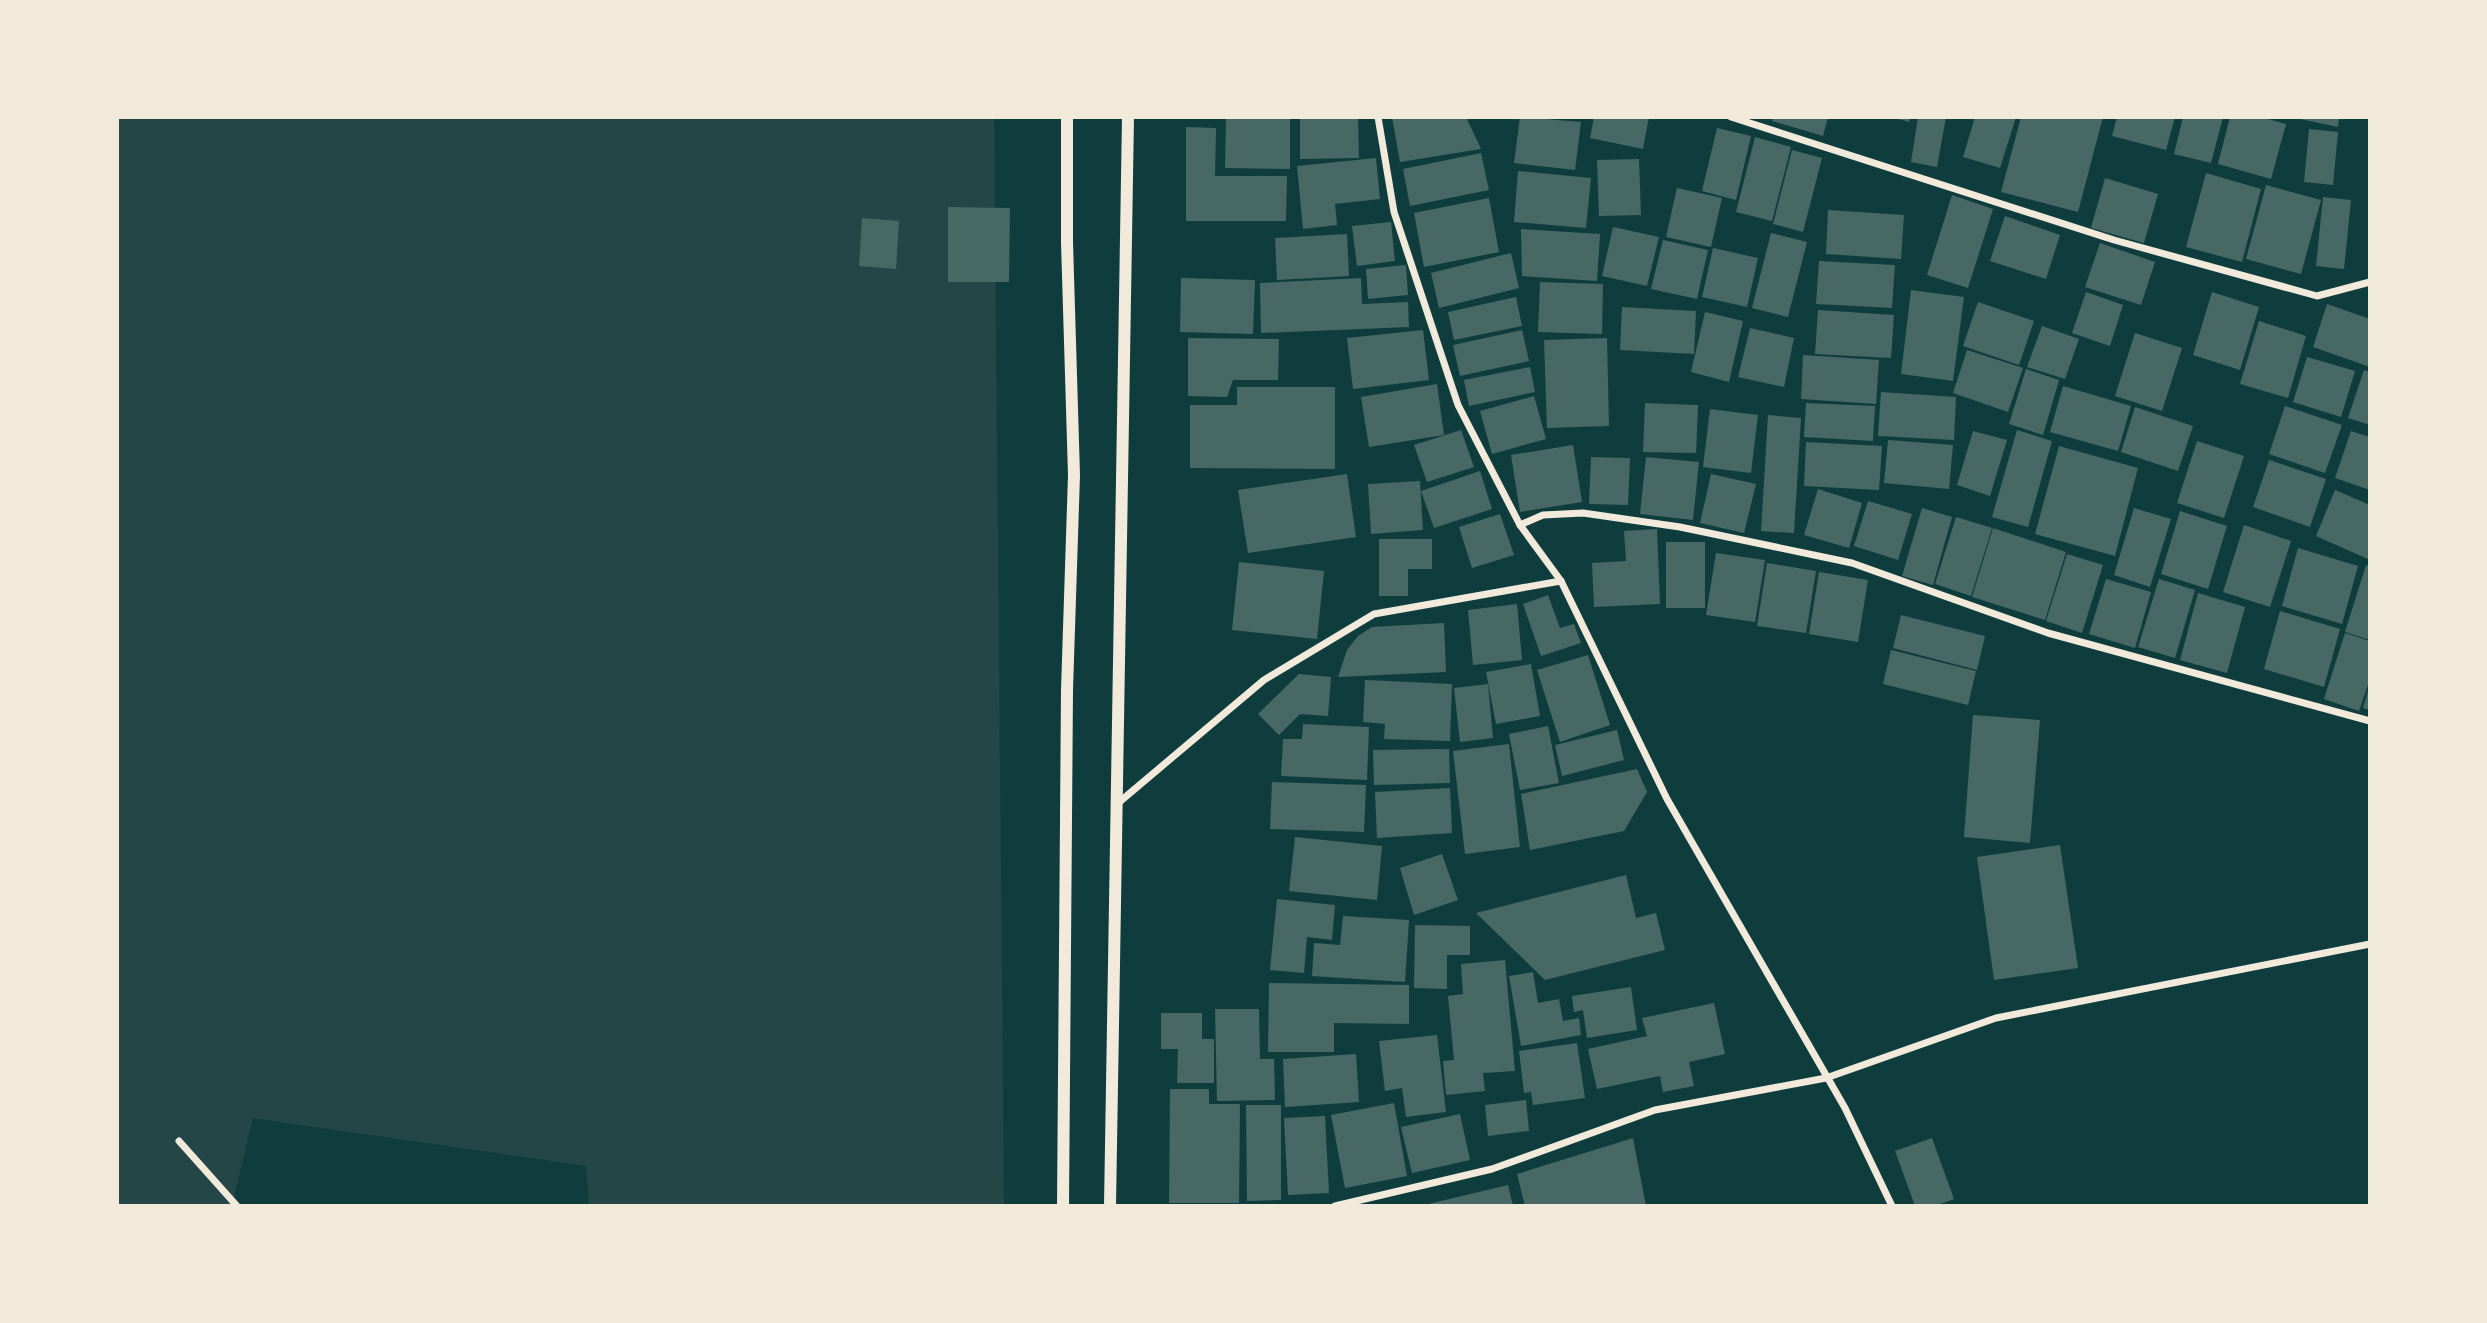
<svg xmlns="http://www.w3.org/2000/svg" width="2487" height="1323" viewBox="0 0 2487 1323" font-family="'DejaVu Sans',sans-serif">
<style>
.green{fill:#244646}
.building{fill:#486865}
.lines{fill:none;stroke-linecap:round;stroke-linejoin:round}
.minor{stroke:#f1e9da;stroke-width:7}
.tertiary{stroke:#f1e9da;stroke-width:12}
</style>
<rect width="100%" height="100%" fill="#0f3d3e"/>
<polygon class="green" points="117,117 994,117 1004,1206 589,1206 586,1166 253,1118 232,1206 117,1206"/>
<g class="building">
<polygon points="1226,117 1290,117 1290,169 1225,168"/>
<polygon points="1358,117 1359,158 1300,159 1300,118"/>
<polygon points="1392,117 1466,117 1481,149 1400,162"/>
<polygon points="1520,117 1581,122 1575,170 1514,163"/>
<polygon points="1594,117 1649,117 1643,149 1590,138"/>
<polygon points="1773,117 1828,117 1823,136 1772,121"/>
<polygon points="1893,117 1910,117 1909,122"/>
<polygon points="1918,117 1946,117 1937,167 1911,162"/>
<polygon points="1975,117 2016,117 2000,168 1963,157"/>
<polygon points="2021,117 2103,117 2078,212 2001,192"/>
<polygon points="2117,117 2175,117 2166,150 2112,136"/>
<polygon points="2183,117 2223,117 2211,163 2174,154"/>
<polygon points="2230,117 2260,117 2286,124 2271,179 2218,164"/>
<polygon points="2291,117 2339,117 2338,127"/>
<polygon points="1186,127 1216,128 1215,176 1287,176 1286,221 1186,221"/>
<polygon points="1717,128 1751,136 1736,200 1702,191"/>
<polygon points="2309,129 2338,132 2333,185 2304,182"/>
<polygon points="1755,137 1791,147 1772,221 1736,212"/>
<polygon points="1792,150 1822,158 1803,232 1773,224"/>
<polygon points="1481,153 1489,190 1410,206 1403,169"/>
<polygon points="1376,158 1380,199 1335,204 1337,225 1303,229 1297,166"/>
<polygon points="1639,159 1641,215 1599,216 1597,160"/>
<polygon points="1518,171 1591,178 1586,228 1514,222"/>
<polygon points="2206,173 2261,189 2242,262 2186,247"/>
<polygon points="2105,178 2158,194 2144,243 2091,228"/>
<polygon points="2266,185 2321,200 2301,274 2246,259"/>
<polygon points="1677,188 1722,198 1711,247 1666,237"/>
<polygon points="1952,195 1993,209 1968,288 1927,275"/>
<polygon points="2323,197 2351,200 2344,269 2316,266"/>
<polygon points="1489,198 1499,252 1424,267 1414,213"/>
<polygon points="948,207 1010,208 1009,282 948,282"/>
<polygon points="1828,210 1904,215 1901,259 1826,254"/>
<polygon points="2005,216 2060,235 2046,279 1990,261"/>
<polygon points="862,218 899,221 896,269 859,266"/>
<polygon points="1391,222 1395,261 1357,266 1352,226"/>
<polygon points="1613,227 1659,237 1647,286 1602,276"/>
<polygon points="1521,229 1600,234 1597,281 1522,276"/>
<polygon points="1771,233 1807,242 1788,317 1752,308"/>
<polygon points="1347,234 1349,276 1277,280 1275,238"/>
<polygon points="1663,240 1708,250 1697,299 1651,289"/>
<polygon points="2100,243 2155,262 2141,305 2085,287"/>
<polygon points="1713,248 1758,258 1747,307 1702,297"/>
<polygon points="1511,253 1519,288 1439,308 1431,273"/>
<polygon points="1819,261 1895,265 1892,308 1816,304"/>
<polygon points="1406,265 1408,295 1368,299 1366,269"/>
<polygon points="1181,278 1255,280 1253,334 1180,332"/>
<polygon points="1361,278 1362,304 1408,302 1409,327 1261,333 1260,283"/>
<polygon points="1540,282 1603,284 1602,334 1538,332"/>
<polygon points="1911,290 1964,297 1953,381 1901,374"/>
<polygon points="2086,292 2123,305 2110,346 2072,333"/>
<polygon points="2212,292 2259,307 2240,370 2193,355"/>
<polygon points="1516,297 1522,326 1454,340 1448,312"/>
<polygon points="1978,302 2034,321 2019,365 1963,346"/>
<polygon points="2327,304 2370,319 2370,367 2313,347"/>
<polygon points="1622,307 1696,311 1694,354 1620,350"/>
<polygon points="1818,310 1894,315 1891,358 1815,354"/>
<polygon points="1705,312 1743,321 1729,382 1691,372"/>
<polygon points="2259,321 2306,336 2288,398 2240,384"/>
<polygon points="2042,326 2079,339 2065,379 2027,367"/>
<polygon points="1750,328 1794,338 1784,387 1738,377"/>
<polygon points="1423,330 1429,380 1353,389 1347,338"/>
<polygon points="1522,330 1529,361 1460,376 1453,345"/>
<polygon points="2135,333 2182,348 2162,411 2115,396"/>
<polygon points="1188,338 1279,339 1278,380 1233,380 1227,397 1188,396"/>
<polygon points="1607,338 1609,426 1547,428 1544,340"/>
<polygon points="1967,350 2023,368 2008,412 1953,393"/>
<polygon points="1803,355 1879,360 1876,404 1801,399"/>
<polygon points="2307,357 2355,371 2341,417 2293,402"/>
<polygon points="1530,367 1535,392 1469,406 1464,380"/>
<polygon points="2026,369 2059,380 2043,435 2009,424"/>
<polygon points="2364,370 2370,372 2370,425 2348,418"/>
<polygon points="1437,384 1444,435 1369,447 1361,397"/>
<polygon points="2063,386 2131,406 2118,451 2050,432"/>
<polygon points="1237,387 1335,387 1335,469 1190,468 1190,405 1237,405"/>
<polygon points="1881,392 1956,397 1954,440 1878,436"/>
<polygon points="1534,396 1546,439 1492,454 1480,411"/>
<polygon points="1645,403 1698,405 1696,453 1643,452"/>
<polygon points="1806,403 1875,406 1873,441 1804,437"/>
<polygon points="2285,406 2342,425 2325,473 2269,454"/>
<polygon points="2135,407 2193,426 2178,471 2121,452"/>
<polygon points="1710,409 1758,415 1751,473 1703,467"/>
<polygon points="1768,415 1801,418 1794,533 1761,531"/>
<polygon points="1461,430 1474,467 1427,482 1414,445"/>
<polygon points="2017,430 2052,441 2028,527 1992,517"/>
<polygon points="1973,431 2007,440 1990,496 1957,485"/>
<polygon points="2351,431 2370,437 2370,490 2335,478"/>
<polygon points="1888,440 1953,445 1949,489 1884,483"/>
<polygon points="2197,441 2244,456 2224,518 2177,503"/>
<polygon points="1806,442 1882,446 1879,490 1804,486"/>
<polygon points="1573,445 1582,502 1520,512 1511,455"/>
<polygon points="2059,446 2138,468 2115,556 2035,534"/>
<polygon points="1591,457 1630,458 1628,505 1589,504"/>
<polygon points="1646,457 1699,462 1693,520 1640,514"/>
<polygon points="2269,460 2326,479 2310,527 2253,507"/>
<polygon points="1480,471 1492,509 1434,528 1421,491"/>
<polygon points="1347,474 1356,537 1248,553 1238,490"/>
<polygon points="1711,474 1756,484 1744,533 1700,523"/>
<polygon points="1420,481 1423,530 1371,534 1368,484"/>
<polygon points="1818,489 1862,503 1849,548 1804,535"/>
<polygon points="2335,490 2370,505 2370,560 2316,536"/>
<polygon points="1868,501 1912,514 1898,560 1854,546"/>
<polygon points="1922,508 1952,517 1933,585 1902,576"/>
<polygon points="2134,508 2171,519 2150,587 2114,575"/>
<polygon points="2180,511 2227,526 2208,589 2161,574"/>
<polygon points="1500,514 1514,555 1472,568 1459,527"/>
<polygon points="1956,517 1992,528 1971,596 1935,584"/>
<polygon points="2244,525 2291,541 2270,607 2223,592"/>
<polygon points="1993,528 2066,552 2045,620 1972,597"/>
<polygon points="1657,529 1660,604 1594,607 1592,563 1626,561 1624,531"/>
<polygon points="1379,539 1432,539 1432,569 1408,569 1408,596 1379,596"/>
<rect x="1666" y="542" width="39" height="66"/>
<polygon points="2298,548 2358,566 2342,624 2282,606"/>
<polygon points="1716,553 1765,560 1755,622 1706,615"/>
<polygon points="2067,554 2103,565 2082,633 2046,621"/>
<polygon points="1239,562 1324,571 1317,639 1232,630"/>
<polygon points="1767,563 1816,571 1806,633 1757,626"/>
<polygon points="2366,565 2370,566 2370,640 2345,632"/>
<polygon points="1819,572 1868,580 1858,642 1809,634"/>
<polygon points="2106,579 2151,592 2135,648 2089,634"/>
<polygon points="2159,579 2195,590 2175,658 2138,647"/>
<polygon points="2198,593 2245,607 2227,673 2180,660"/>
<polygon points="1548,595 1560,628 1574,624 1581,643 1541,656 1523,604"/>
<polygon points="1517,604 1522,660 1473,665 1468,610"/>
<polygon points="2280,611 2340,629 2324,687 2264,669"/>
<polygon points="1901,615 1985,636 1977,670 1893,648"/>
<polygon points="1444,623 1446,672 1338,677 1347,650 1358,636 1372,627"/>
<polygon points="2345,633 2370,641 2370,679 2359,711 2324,699"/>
<polygon points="1891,650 1976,671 1968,705 1883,684"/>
<polygon points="1588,655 1610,725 1560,742 1537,670"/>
<polygon points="1531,664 1540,716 1496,724 1486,672"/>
<polygon points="1299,674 1331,677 1328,716 1300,714 1279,735 1258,714"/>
<polygon points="1365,680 1452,684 1450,741 1384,739 1385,724 1363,722"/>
<polygon points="1488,684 1493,738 1460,742 1454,688"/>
<polygon points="2369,688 2370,688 2370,710 2363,708"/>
<polygon points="1973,715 2040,720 2030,843 1964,837"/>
<polygon points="1303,724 1369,727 1367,780 1281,776 1283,739 1302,739"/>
<polygon points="1548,726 1559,783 1520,790 1509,734"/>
<polygon points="1617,730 1624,760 1562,776 1555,745"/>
<polygon points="1509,744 1520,847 1465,854 1453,751"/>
<polygon points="1449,749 1450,783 1374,785 1373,750"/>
<polygon points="1637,769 1647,792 1624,831 1530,850 1521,794"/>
<polygon points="1272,782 1366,785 1364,832 1270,829"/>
<polygon points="1450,788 1452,833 1377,838 1375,792"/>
<polygon points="1295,837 1382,846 1377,900 1289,891"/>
<polygon points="2060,845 2078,968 1994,980 1977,857"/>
<polygon points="1442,854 1458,900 1414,915 1400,868"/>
<polygon points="1626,875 1636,918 1656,913 1665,950 1545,980 1476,913"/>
<polygon points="1277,899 1335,905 1332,940 1307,937 1304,973 1270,970"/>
<polygon points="1343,916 1409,920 1405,982 1312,976 1314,943 1340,945"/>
<polygon points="1415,925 1470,926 1470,955 1447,955 1447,989 1414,988"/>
<polygon points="1505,960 1515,1071 1483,1073 1485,1091 1446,1095 1443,1061 1454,1060 1448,996 1463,994 1461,964"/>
<polygon points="1533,972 1538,1003 1559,999 1563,1021 1579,1018 1581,1035 1521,1046 1509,976"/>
<polygon points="1269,983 1409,985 1409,1024 1334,1023 1334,1052 1268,1052"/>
<polygon points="1631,987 1637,1030 1587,1038 1583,1010 1574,1012 1572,996"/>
<polygon points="1714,1003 1725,1054 1689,1062 1694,1086 1663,1092 1660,1076 1597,1089 1588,1049 1647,1036 1642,1018"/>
<polygon points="1215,1009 1259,1009 1260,1059 1274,1059 1275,1100 1217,1101"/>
<polygon points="1161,1013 1202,1013 1202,1039 1214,1039 1214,1083 1177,1083 1178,1049 1161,1049"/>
<polygon points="1437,1035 1446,1112 1406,1117 1402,1088 1385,1091 1379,1041"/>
<polygon points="1577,1043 1585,1098 1533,1105 1531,1092 1524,1093 1519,1051"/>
<polygon points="1356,1054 1359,1102 1285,1107 1283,1059"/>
<polygon points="1170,1089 1209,1089 1209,1104 1240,1104 1239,1203 1169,1203"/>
<polygon points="1526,1100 1529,1131 1488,1136 1485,1105"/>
<polygon points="1394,1103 1407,1176 1345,1188 1331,1115"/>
<polygon points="1246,1105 1281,1105 1281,1200 1247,1201"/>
<polygon points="1460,1114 1470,1160 1412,1173 1401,1127"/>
<polygon points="1325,1116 1329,1193 1288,1195 1284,1118"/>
<polygon points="1633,1138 1646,1206 1525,1206 1517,1174"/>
<polygon points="1932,1138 1954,1199 1934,1206 1915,1206 1895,1151"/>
<polygon points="1508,1185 1513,1206 1425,1206 1424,1205"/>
</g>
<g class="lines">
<g class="minor">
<polyline points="1378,117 1394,212 1458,405 1520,525 1561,581 1667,799 1845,1108 1892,1206"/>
<polyline points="1731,117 2114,240 2317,296 2370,282"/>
<polyline points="1520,525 1543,515 1583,513 1680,527 1852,563 2048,633 2370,721"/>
<polyline points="1117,804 1264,680 1374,614 1561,581"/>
<polyline points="179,1141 237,1206"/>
<polyline points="1335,1206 1492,1169 1655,1110 1826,1078 1996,1018 2370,944"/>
</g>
<g class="tertiary">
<polyline points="1063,1206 1067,690 1074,475 1067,242 1067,117"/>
<polyline points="1110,1206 1128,117"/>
</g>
</g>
<rect width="2487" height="1323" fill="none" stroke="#f1e9da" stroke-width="238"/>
</svg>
